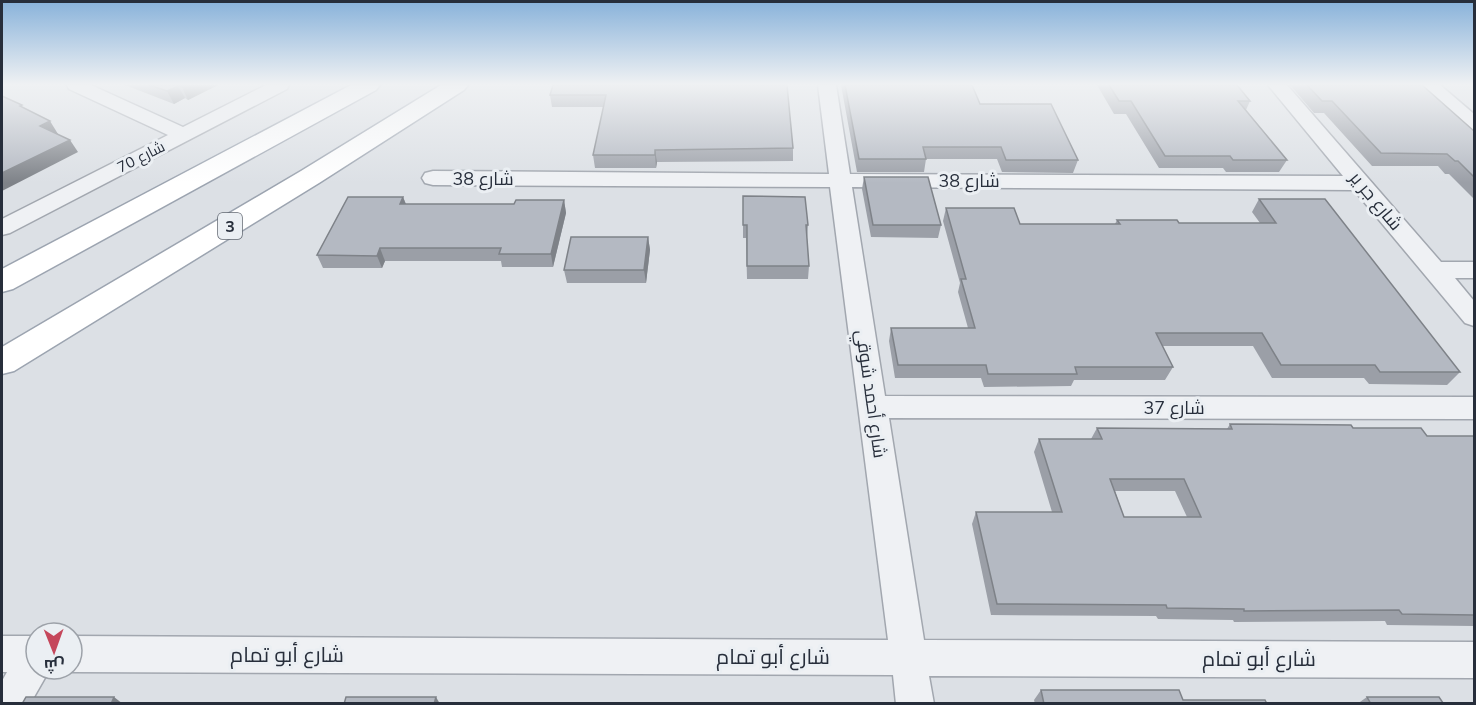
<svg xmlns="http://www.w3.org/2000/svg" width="1476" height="705" viewBox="0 0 1476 705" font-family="'Nunito Sans',Cairo,sans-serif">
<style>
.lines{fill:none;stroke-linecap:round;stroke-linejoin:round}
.minor-casing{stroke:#a2a7af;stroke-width:3}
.primary-casing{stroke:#9ca4b0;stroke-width:3}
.minor{fill:#eff1f4;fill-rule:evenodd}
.primary{fill:#fff;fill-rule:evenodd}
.wall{fill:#9b9fa7;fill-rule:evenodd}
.shaded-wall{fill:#7e8288}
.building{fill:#b4b9c2;stroke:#7e8288;stroke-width:1.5;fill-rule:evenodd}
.labels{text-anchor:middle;stroke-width:6;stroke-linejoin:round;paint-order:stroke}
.far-street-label{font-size:15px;fill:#272e3b;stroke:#ebeff3}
.shield{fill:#ebeff3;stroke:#626872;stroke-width:1.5}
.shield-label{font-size:16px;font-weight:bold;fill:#272e3b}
.street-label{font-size:18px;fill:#272e3b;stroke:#ebeff3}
.near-street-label{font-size:21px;fill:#272e3b;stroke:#ebeff3}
</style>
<rect width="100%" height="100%" fill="#dce0e5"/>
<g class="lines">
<defs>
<g id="minor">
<polygon points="67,85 91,85 183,127 266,85 289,85 287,89 10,233 2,235 2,219 168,135 69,89"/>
<polygon points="818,85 836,85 850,174 1343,176 1268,85 1287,85 1441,262 1474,262 1474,278 1455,278 1474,301 1474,326 1465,323 1354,190 852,187 885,396 1474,397 1474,419 889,418 924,640 1474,642 1474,678 929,676 934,704 896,704 893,675 72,672 65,669 72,669 72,636 888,640 830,187 433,185 425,183 422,178 425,173 433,171 829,174"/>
<polygon points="1420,85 1440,85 1474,114 1474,130 1467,128"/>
<polygon points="2,636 36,636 36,669 50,669 30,704 2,704 2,681 7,672 2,672"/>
</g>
<g id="primary">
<polygon points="351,85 380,85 376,90 13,289 2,292 2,269"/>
<polygon points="441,85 468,85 464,90 319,183 14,371 2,374 2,347 301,171"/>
</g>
</defs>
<use href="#minor" class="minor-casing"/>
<use href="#primary" class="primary-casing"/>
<use href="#minor" class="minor"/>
<use href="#primary" class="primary"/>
</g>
<g class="wall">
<polygon points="125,85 218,85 188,100 185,98 174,104"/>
<polygon points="787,85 793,148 793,161 657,162 656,168 595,168 593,155 604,107 552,107 550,95"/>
<polygon points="841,85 972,85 980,104 1078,160 1073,173 1002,172 997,159 926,159 924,172 857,172"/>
<polygon points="1097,85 1237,85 1250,101 1246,110 1287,160 1279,172 1226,172 1223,168 1159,168 1126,114 1114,114"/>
<polygon points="1290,85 1422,85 1474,131 1474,199 1449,174 1445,174 1438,166 1372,166 1324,113 1314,113"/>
<polygon points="864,177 941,225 938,238 871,237 862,189"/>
<polygon points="743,196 808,225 807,238 809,266 808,279 747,279 746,238 743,238"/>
<polygon points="403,197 406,204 514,204 564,200 566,213 553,267 502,267 501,261 385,261 382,268 323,268 317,255"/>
<polygon points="1259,199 1460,372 1447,385 1369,384 1364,378 1272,378 1253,346 1162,346 1173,367 1165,380 1074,380 1071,386 984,387 981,378 895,378 889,341 891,328 968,328 958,292 960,283 943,221 946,208 1020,224 1115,224 1117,220 1179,223 1260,223 1252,212"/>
<polygon points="648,237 650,250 646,283 567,283 564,270"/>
<path d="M1230 424 1353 428 1427 436H1474V626L1387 625 1385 621 1234 622 1233 620 1158 619 1156 616 991 615 972 524 976 512H1052L1034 452 1039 439H1091L1097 428 1227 429ZM1115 491H1175L1187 517H1124Z"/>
<polygon points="1041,690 1183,700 1267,704 1035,704 1034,700"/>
<polygon points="1367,697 1443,703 1445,704 1357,704"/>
</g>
<g class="shaded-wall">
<polygon points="188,85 218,85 188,100 182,87"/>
<polygon points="178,86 185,98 174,104 167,91"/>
<polygon points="50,121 58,134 49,138 40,126"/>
<polygon points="70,140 78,152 2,191 2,173"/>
<polygon points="655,150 657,162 656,168 655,155"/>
<polygon points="403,197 408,210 400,204"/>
<polygon points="564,200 566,213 553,267 551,254"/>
<polygon points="648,237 650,250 646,283 644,270"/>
<polygon points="380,248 385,261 382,268 377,256"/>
<polygon points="114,697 123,704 111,704"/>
<polygon points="436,697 440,704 434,704"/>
</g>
<g class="building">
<polygon points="149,85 188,85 182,87 178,86 167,91"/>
<polygon points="553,85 787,85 793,148 655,150 655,155 593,155 606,95 550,95"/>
<polygon points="845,85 972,85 980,104 1051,104 1078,160 1006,160 1001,147 923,147 926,159 859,159"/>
<polygon points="1109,85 1237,85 1250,101 1238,101 1287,160 1233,160 1230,156 1165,156 1131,101 1119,101"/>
<polygon points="1307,85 1422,85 1474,131 1474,177 1458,161 1455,161 1447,154 1381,153 1332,101 1322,101"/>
<polygon points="2,96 22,105 20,106 50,121 40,126 70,140 2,173"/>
<polygon points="864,177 928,177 941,225 873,225"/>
<polygon points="743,196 805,197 808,225 806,225 809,266 747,266 747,225 743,225"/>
<polygon points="348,197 403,197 400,204 514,204 516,200 564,200 551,254 499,254 501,248 380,248 377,256 317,255"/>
<polygon points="1259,199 1325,199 1460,372 1380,372 1375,365 1281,365 1262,333 1156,333 1173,367 1075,367 1077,374 988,374 986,365 898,365 891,328 975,328 961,279 966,279 946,208 1014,208 1020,224 1120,224 1117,220 1177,220 1179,223 1276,223"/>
<polygon points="571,237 648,237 644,270 564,270"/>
<path d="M1230 424 1351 425 1353 428H1421L1427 436H1474V615L1402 614 1399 610 1244 611V609L1167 608 1166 605 997 604 976 512H1062L1039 439H1102L1097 428 1232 429ZM1110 479H1184L1201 517H1124Z"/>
<polygon points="1041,690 1179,690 1183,700 1265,700 1267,704 1044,704"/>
<polygon points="26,697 114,697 111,704 22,704"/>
<polygon points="346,697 436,697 434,704 344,704"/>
<polygon points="1367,697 1439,697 1443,703 1445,704 1371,704"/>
</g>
<linearGradient id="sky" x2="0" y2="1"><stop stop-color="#88b2da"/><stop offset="0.46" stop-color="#eff1f3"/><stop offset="1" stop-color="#eff1f3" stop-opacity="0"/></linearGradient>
<rect width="1476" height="183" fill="url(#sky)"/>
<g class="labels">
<g class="far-street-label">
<text transform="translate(141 157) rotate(-27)" y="5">شارع 70</text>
</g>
<rect class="shield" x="218" y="213" width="24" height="26" rx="4.5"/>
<g class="shield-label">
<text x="230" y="232">3</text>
</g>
<g class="street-label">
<text x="483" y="185">شارع 38</text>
<text x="969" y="187">شارع 38</text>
<text transform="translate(1376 201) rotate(50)" y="6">شارع جر ير</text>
<text transform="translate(871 394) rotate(82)" y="6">شارع أحمد شوقي</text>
<text x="1174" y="414">شارع 37</text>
</g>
<g class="near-street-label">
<text x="287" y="662">شارع أبو تمام</text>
<text x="773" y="664">شارع أبو تمام</text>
<text x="1259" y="666">شارع أبو تمام</text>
</g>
</g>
<rect width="1476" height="705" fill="none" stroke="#272e3b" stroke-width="6"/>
<g transform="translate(54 651) rotate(179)"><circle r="28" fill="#ebeff3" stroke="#9da2a9" stroke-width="1.5"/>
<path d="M0-4.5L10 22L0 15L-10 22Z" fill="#c5475b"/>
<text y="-9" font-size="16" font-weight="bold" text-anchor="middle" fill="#272e3b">ش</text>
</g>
</svg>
